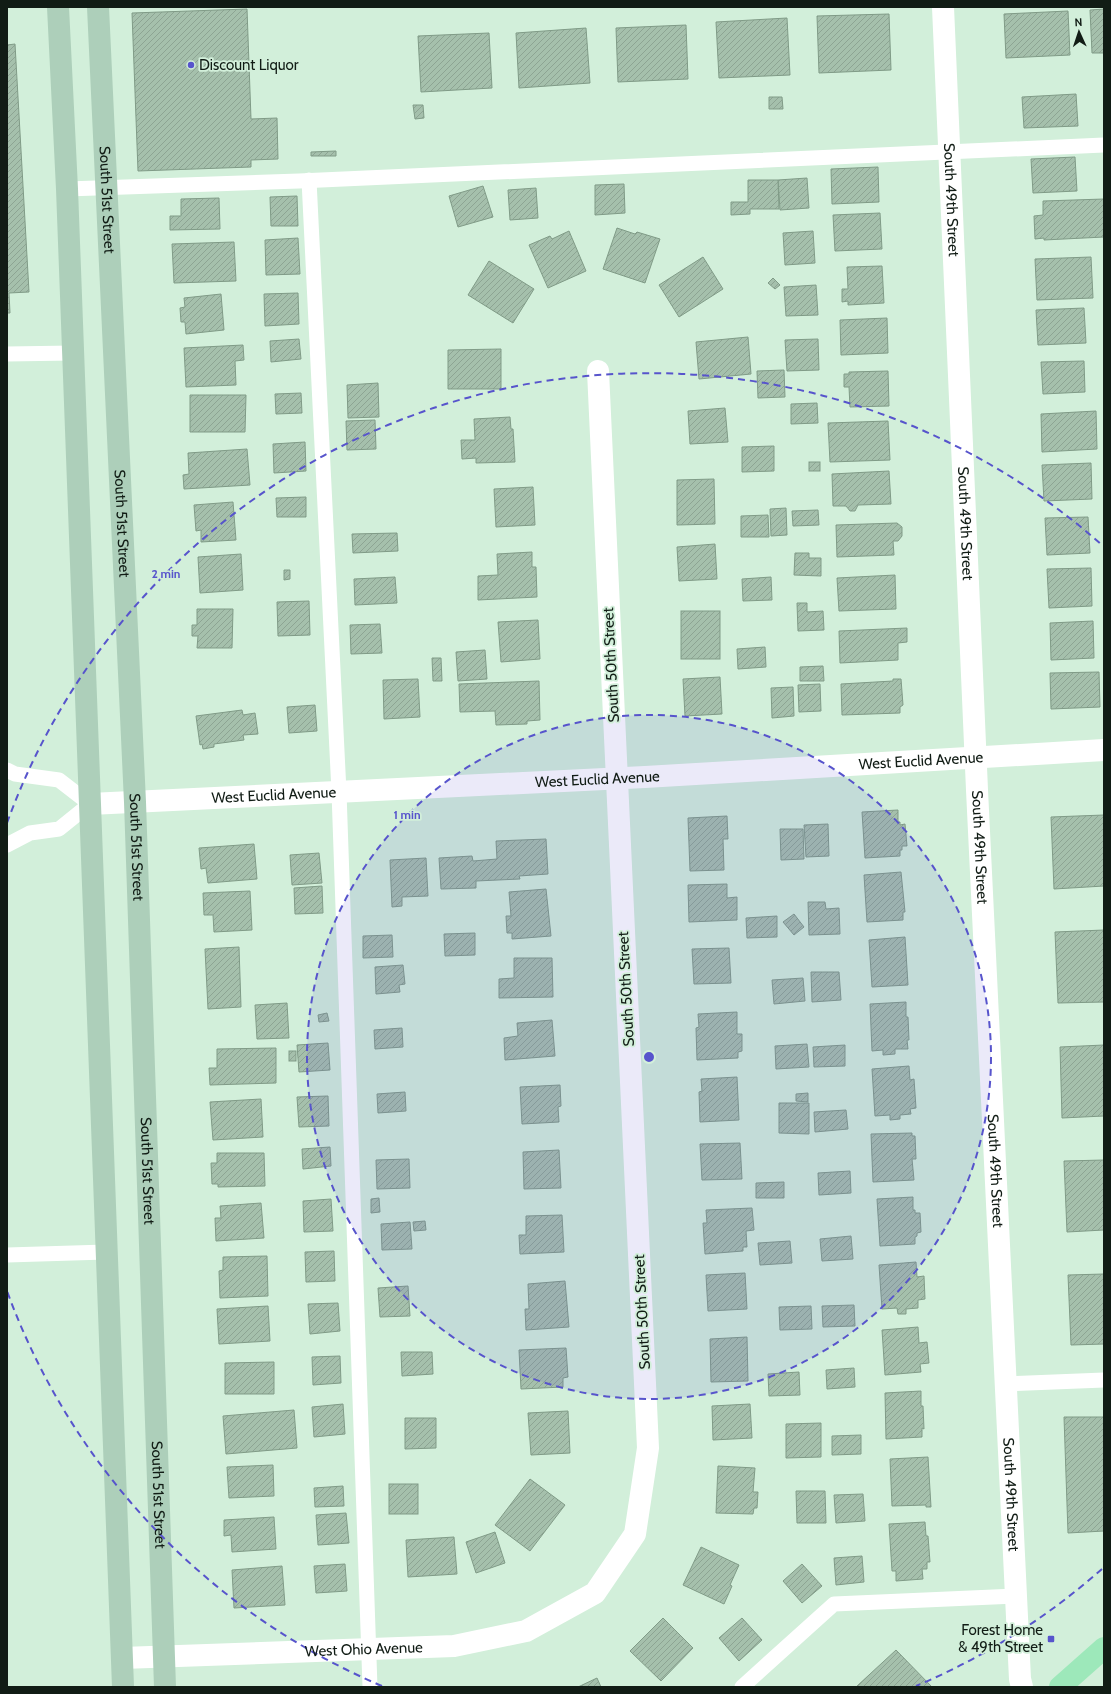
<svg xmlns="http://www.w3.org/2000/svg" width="1111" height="1694" viewBox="0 0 1111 1694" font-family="Cabin,sans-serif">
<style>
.building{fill:url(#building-hatch);stroke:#809b87}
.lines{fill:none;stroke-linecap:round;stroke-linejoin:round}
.lane{stroke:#fff;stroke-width:15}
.street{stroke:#fff;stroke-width:22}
.secondary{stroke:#adcfba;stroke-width:22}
.primary{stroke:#9de8ba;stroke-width:22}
.ring{fill:none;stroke:#5754cc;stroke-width:2;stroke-dasharray:7 5}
.poi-dot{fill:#5754cc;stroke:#d2efda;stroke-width:1.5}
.labels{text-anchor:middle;stroke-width:3.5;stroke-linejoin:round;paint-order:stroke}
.poi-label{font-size:15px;fill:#111c15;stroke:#d2efda;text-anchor:start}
.street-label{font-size:15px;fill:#111c15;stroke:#d2efda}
.centre{fill:#5754cc;stroke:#d2efda;stroke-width:2}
.ring-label{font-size:12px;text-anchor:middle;font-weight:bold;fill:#5754cc;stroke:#d2efda;stroke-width:3.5;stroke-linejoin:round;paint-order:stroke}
</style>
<defs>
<pattern id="building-hatch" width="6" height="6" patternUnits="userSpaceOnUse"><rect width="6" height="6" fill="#a5c0ac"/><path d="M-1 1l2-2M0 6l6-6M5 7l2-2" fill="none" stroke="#8da493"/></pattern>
</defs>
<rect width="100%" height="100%" fill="#d2efda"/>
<g class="building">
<polygon points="247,9 251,119 277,118 278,159 251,160 251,167 138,171 132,13"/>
<polygon points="1104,9 1104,53 1092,53 1090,10"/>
<polygon points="1068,11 1070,55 1006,58 1004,14"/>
<polygon points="889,14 891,70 819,73 817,16"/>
<polygon points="787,18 790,75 719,78 716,22"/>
<polygon points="686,25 688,79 618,82 616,28"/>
<polygon points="586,28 590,83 519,88 516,33"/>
<polygon points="489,33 492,88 421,92 418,36"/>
<polygon points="15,44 29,292 9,293 10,313 7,313 7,45"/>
<polygon points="1076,94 1078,126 1024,128 1022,97"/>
<polygon points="769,97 782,97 783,109 769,109"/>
<polygon points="413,105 423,105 424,118 415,119"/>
<polygon points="336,151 336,156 311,156 311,152"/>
<polygon points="1075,157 1077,191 1033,193 1031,159"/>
<polygon points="878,167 879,202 832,204 831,169"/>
<polygon points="807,178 809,208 780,210 778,180"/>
<polygon points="748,180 778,180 779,209 750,209 750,214 731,215 731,202 748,202"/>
<polygon points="624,184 625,213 595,215 595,185"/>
<polygon points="483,186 493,217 458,227 449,196"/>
<polygon points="536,188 538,218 510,220 508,190"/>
<polygon points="297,196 298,226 271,226 270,197"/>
<polygon points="219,198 220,229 170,230 170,216 181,216 181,199"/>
<polygon points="1104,199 1104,237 1044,240 1044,238 1035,239 1034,216 1043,215 1043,201"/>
<polygon points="880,213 882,249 835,251 833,215"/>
<polygon points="617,228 635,234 637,232 660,239 645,283 603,269"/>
<polygon points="569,231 586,271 548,288 529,245 550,236 552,239"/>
<polygon points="813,231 815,263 785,265 783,233"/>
<polygon points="298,238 300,274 266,275 265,240"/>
<polygon points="234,242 236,281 174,283 172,244"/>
<polygon points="703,257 723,289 679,317 659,285"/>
<polygon points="1091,257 1093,298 1037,300 1035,259"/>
<polygon points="489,261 534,289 513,323 468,295"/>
<polygon points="882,266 884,303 848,305 848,301 842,302 842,289 848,289 847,267"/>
<polygon points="773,278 780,285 775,289 768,283"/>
<polygon points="816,285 818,315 786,316 784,287"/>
<polygon points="298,293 299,324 265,326 264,294"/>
<polygon points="221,294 224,330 186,334 185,322 181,322 180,308 185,307 184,298"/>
<polygon points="1084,308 1086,343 1038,345 1036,310"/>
<polygon points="887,318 888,353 841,355 840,320"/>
<polygon points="748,337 751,374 699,379 696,342"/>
<polygon points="299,339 301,359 271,362 270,341"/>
<polygon points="818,339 819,370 787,371 785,340"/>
<polygon points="243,345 244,360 235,361 236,385 186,387 184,348"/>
<polygon points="501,349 501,389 448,389 448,350"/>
<polygon points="1084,361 1085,392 1043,394 1041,362"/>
<polygon points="784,370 785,397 758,398 757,371"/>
<polygon points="888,371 889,406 850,407 849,387 844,387 844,374 849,374 849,372"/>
<polygon points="378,383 379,417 348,418 347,385"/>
<polygon points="301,393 302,413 276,414 275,394"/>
<polygon points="190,395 246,395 245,432 190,432"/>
<polygon points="817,403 818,423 791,424 791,404"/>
<polygon points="725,408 728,442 690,444 688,411"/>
<polygon points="1096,411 1097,449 1042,452 1041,414"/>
<polygon points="510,417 511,429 513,429 515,462 476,463 476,458 462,459 461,440 475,440 474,419"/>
<polygon points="375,420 376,449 347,450 346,421"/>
<polygon points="888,421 890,460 830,462 828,423"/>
<polygon points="305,442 306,471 274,473 273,444"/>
<polygon points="774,446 774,471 742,472 742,447"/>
<polygon points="247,449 250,485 184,489 183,475 189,474 188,453"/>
<rect x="809" y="462" width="11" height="9"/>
<polygon points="1091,463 1092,499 1044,501 1042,465"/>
<polygon points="889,471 891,504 858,505 855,511 850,511 846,506 833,506 832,474"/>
<polygon points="714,479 715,524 677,525 677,480"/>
<polygon points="533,487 535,525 496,527 494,489"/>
<polygon points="306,497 306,517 277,517 276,498"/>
<polygon points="233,502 236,540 201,542 201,530 196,531 194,505"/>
<polygon points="786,508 787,535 771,536 770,509"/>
<polygon points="818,510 819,525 793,526 792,511"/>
<polygon points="768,515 769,537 741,537 741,516"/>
<polygon points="1088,517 1090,553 1047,555 1045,518"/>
<polygon points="897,523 902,527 902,536 898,541 893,541 894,555 837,557 836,525"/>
<polygon points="397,533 398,551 353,553 352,534"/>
<polygon points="715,544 717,579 679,581 677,547"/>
<polygon points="532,552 532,567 536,567 537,597 478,600 478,576 498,575 497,554"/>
<polygon points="795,553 809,553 809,558 821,558 821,576 794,575"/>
<polygon points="241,554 243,590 200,593 198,557"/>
<polygon points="1091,568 1092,606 1049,608 1047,569"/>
<polygon points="284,570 290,570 290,579 284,580"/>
<polygon points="895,575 896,609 839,611 837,578"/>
<polygon points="395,577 397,603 355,605 354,579"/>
<polygon points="771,577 772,600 743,601 742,579"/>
<polygon points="309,601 310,635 278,636 277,602"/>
<polygon points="797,603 807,603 807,612 823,611 824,630 798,631"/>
<polygon points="197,609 233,609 232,648 197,648 198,636 192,636 192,625 197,625"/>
<rect x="681" y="611" width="39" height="48"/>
<polygon points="538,620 540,659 501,662 498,622"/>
<polygon points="1093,621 1094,658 1051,660 1050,623"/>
<polygon points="380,624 382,653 351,654 350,625"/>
<polygon points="907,628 907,642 898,643 898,660 840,663 839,631"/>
<polygon points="765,647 766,667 738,669 737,649"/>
<polygon points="485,650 487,679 458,681 456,652"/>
<polygon points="432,658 441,658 442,681 433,681"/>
<polygon points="823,666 824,681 800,681 800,667"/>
<polygon points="1099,672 1100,707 1051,709 1050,673"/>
<polygon points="720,677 722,714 685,716 683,679"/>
<polygon points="418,679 420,717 384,719 383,680"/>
<polygon points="893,679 901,679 903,705 900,707 900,713 842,715 841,684 893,681"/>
<polygon points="539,681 540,720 527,721 527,724 496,725 495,711 460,712 459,684"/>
<polygon points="820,684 821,711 799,712 798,685"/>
<polygon points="793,687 794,716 772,718 771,688"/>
<polygon points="315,705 317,731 289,733 287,707"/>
<polygon points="242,710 243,715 255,713 258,734 243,735 244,740 214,744 214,747 203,749 202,744 200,745 196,716"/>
<polygon points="898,810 898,822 900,822 900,825 905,824 907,846 902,846 902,850 900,850 900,856 865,858 862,812"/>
<polygon points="1104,815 1104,886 1054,889 1051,817"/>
<polygon points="727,816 728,839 723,839 724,870 690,871 688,818"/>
<polygon points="828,824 829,856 806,857 804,825"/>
<polygon points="780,829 803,829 804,859 781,860"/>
<polygon points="546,839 548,874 519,876 520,879 476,881 476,888 441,889 439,858 472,856 473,861 497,859 496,841"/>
<polygon points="254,844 257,879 208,883 206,868 201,869 199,848"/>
<polygon points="319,853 322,883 292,885 290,855"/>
<polygon points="426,858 428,896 402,897 402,906 392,907 390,860"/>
<polygon points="901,872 905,912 903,912 903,920 867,922 864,875"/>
<polygon points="727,884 727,898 737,897 737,920 689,922 688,885"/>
<polygon points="322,886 323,913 295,914 294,888"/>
<polygon points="546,889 551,936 512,939 512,933 507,933 506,916 511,916 509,892"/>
<polygon points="250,891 252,930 214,932 213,915 204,915 203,893"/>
<polygon points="808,902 825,902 826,909 839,908 840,934 809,935"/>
<polygon points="794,914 804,927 794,935 783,922"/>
<polygon points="777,916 777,937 747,938 746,918"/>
<polygon points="1104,930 1104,1002 1058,1003 1055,932"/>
<polygon points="475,933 475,955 445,956 444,934"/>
<polygon points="392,935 393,957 363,958 363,936"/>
<polygon points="905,937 908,985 872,987 869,940"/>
<polygon points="239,947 241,1007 208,1009 205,949"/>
<polygon points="729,948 731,983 694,984 692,949"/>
<polygon points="514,958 552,958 553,997 499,998 499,979 514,978"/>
<polygon points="403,965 405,984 399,985 400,992 376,994 375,967"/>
<polygon points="811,972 839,972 841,1000 812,1002"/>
<polygon points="803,978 805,1001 774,1004 772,980"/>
<polygon points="906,1002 906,1017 908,1017 909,1040 907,1040 908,1049 895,1049 895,1054 883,1055 883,1050 872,1051 870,1004"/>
<polygon points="287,1003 289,1038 257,1039 255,1005"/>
<polygon points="737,1012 737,1034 742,1034 742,1051 738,1052 738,1058 697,1060 696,1028 699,1027 698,1014"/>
<polygon points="327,1013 329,1021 319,1022 318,1015"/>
<polygon points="552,1020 555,1056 505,1060 504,1038 518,1036 517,1023"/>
<polygon points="402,1028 403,1047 375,1049 374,1030"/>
<polygon points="328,1043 330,1070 299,1072 297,1045"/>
<polygon points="807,1044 809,1067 776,1069 775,1046"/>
<polygon points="845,1045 845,1066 814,1067 813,1047"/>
<polygon points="1104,1045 1104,1116 1062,1118 1060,1047"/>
<polygon points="276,1048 276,1083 210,1085 209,1068 217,1068 217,1049"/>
<rect x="289" y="1051" width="7" height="10"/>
<polygon points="909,1066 910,1080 914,1079 916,1108 910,1109 911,1114 900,1115 900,1119 890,1120 890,1115 875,1116 872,1069"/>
<polygon points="737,1077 739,1120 700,1122 699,1092 702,1091 701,1079"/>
<polygon points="560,1085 561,1106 558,1107 559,1122 522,1124 520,1087"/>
<polygon points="405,1092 406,1111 378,1113 377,1094"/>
<polygon points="808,1093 808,1102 796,1101 796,1094"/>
<polygon points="328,1096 329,1126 299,1127 297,1097"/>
<polygon points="261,1099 263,1137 213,1140 210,1102"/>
<polygon points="779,1103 809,1103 809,1134 779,1133"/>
<polygon points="846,1110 848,1129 815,1132 814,1112"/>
<polygon points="912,1133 912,1136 915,1136 916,1159 912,1159 914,1180 873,1182 871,1134"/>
<polygon points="740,1143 742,1179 702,1180 700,1144"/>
<polygon points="330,1147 331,1166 303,1169 302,1149"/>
<polygon points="559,1150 561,1188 524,1189 523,1152"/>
<polygon points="217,1153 264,1153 265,1186 218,1187 218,1184 212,1184 211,1163 217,1163"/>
<polygon points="409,1159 410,1188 377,1189 376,1160"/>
<polygon points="1104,1160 1104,1230 1067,1232 1064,1161"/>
<polygon points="850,1171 851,1193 819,1195 818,1173"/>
<polygon points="784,1182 784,1198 756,1198 756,1183"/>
<polygon points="913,1197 913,1210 915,1210 915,1213 920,1213 921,1232 917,1233 917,1236 915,1237 915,1244 880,1246 877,1199"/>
<polygon points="379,1198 380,1212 371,1213 371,1199"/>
<polygon points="331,1199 333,1231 304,1232 303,1201"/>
<polygon points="261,1203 264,1238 216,1241 215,1218 221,1218 220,1206"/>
<polygon points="752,1208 754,1230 746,1231 747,1247 743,1247 743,1251 705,1254 703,1223 707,1223 706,1210"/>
<polygon points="562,1215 564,1252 520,1254 519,1235 526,1235 526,1216"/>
<polygon points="425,1221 426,1230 414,1231 413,1222"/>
<polygon points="410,1222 412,1249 382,1250 381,1224"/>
<polygon points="851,1236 853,1259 822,1261 820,1239"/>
<polygon points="790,1241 792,1263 760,1265 758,1243"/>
<polygon points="334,1251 335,1281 306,1282 305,1252"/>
<polygon points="267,1256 268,1296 220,1298 219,1271 223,1270 223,1257"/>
<polygon points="916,1262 917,1277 924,1276 925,1299 918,1300 918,1308 906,1309 906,1314 898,1314 897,1308 882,1309 879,1265"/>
<polygon points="745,1273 747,1309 708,1311 706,1275"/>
<polygon points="1104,1274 1104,1344 1071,1345 1068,1275"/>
<polygon points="565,1281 569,1327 526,1330 525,1309 529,1309 528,1284"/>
<polygon points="408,1286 410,1316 380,1317 378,1288"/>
<polygon points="338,1303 340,1331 310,1334 308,1304"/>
<polygon points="854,1305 855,1326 823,1327 822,1306"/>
<polygon points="268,1306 270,1341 219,1344 217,1309"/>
<polygon points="811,1306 812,1329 780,1330 779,1307"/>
<polygon points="918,1327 919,1343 927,1342 929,1363 920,1364 921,1372 885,1375 882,1330"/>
<polygon points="747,1337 748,1381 711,1382 710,1339"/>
<polygon points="566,1348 568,1377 563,1378 563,1387 521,1389 519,1350"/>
<polygon points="401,1352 432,1352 433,1374 402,1376"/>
<polygon points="340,1356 341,1383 313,1385 312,1357"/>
<polygon points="274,1362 274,1394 225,1394 225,1363"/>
<polygon points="854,1368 855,1387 827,1389 826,1370"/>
<polygon points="799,1372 800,1395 769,1396 768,1374"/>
<polygon points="921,1391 921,1406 923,1406 924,1429 922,1428 922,1437 886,1439 885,1393"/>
<polygon points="343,1404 345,1434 314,1437 312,1407"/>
<polygon points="750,1404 752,1438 713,1440 712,1406"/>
<polygon points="294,1410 297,1448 226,1454 223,1416"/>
<polygon points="568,1411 570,1453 531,1455 528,1413"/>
<polygon points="1064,1417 1104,1417 1104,1531 1068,1533"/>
<polygon points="405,1418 436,1418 436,1448 405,1449"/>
<polygon points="821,1423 821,1457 786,1458 786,1424"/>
<polygon points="861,1435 861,1454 832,1455 832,1436"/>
<polygon points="928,1457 931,1507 926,1507 926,1505 892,1506 890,1459"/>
<polygon points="273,1465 274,1496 229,1498 227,1467"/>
<polygon points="718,1466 755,1468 753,1492 758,1492 757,1508 754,1508 753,1514 716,1513"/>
<polygon points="530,1479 565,1505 530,1551 495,1525"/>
<rect x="389" y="1484" width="29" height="30"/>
<polygon points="343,1486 344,1506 315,1507 314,1488"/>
<polygon points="796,1491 825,1491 826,1523 797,1523"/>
<polygon points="863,1494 865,1521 836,1523 834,1495"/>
<polygon points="346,1513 349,1543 318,1545 316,1515"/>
<polygon points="274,1517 276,1549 232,1552 231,1535 224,1536 224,1520"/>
<polygon points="925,1522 926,1536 928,1536 930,1562 927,1562 927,1569 922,1569 923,1579 896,1581 896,1571 892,1571 889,1524"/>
<polygon points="495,1532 505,1563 476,1573 466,1542"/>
<polygon points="454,1537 457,1574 408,1577 406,1540"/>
<polygon points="701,1547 739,1565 730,1585 732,1586 724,1604 683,1585"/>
<polygon points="862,1556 864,1582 836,1585 834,1558"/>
<polygon points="345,1564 347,1591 316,1593 314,1566"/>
<polygon points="802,1564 822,1586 802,1603 783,1581"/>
<polygon points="282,1566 285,1605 234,1608 232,1570"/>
<polygon points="663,1618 693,1648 661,1681 630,1651"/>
<polygon points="742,1618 762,1640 739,1661 719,1638"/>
<polygon points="896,1650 932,1687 856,1687"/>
<polygon points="597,1678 601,1687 578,1687"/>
</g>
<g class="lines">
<g class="lane">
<polyline points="309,180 339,792 370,1687"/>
<polyline points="67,189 299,181 1104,145"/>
<polyline points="7,354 73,353"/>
<polyline points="7,770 15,774 59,780 90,804 59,829 30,833 7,845"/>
<polyline points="7,1255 106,1252"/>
<polyline points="1006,1384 1104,1380"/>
<polyline points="742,1687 834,1604 1016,1596"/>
</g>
<g class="street">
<path id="s1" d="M943 7 977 790 1020 1679 1022 1687"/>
<path id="s2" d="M90 804 645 777 1104 750"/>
<path id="s3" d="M122 1658 454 1646 526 1631 595 1593 635 1534 648 1448 598 371"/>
</g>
<g class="secondary">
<polyline points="58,7 67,189 123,1687"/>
<path id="s4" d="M98 7 135 802 165 1687"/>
</g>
<polyline class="primary" points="1060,1687 1104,1648"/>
</g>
<circle cx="649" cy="1057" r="342" fill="#5754cc" fill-opacity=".12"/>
<g class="ring">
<circle cx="649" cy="1057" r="342"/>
<path d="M1102 1569A683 683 0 0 1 916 1686M382 1686A683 683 0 0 1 7 1291M7 823A683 683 0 0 1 1102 545"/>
</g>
<g class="poi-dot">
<circle cx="191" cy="65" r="4"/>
<rect x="1047" y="1635" width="8" height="8" rx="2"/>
</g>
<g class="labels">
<g class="poi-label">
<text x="199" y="70">Discount Liquor</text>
<text x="1043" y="1635" text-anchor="end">Forest Home<tspan x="1043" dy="17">&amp; 49th Street</tspan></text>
</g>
<g class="street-label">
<text dy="5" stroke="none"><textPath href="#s4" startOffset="193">South 51st Street</textPath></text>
<text dy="5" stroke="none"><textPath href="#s1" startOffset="193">South 49th Street</textPath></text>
<text dy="5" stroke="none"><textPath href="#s4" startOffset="517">South 51st Street</textPath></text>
<text dy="5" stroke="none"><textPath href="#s1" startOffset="517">South 49th Street</textPath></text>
<text transform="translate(611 665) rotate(-93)" y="5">South 50th Street</text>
<text dy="5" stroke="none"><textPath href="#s2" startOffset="832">West Euclid Avenue</textPath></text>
<text dy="5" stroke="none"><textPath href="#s2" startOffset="508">West Euclid Avenue</textPath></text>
<text dy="5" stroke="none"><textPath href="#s2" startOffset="184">West Euclid Avenue</textPath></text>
<text dy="5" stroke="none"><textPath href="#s4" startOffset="841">South 51st Street</textPath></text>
<text dy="5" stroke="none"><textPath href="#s1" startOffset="841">South 49th Street</textPath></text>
<text transform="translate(626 989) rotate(-93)" y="5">South 50th Street</text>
<text dy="5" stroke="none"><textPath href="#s4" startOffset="1165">South 51st Street</textPath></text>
<text dy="5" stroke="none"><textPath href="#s1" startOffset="1165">South 49th Street</textPath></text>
<text transform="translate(642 1312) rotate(-93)" y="5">South 50th Street</text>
<text dy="5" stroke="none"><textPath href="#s4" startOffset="1489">South 51st Street</textPath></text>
<text dy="5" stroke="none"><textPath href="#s1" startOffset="1489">South 49th Street</textPath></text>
<text dy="5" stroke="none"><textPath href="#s3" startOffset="242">West Ohio Avenue</textPath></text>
</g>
</g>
<circle cx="649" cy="1057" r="6" class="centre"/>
<g class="ring-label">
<text x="166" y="578">2 min</text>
<text x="407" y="819">1 min</text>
</g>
<rect width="1111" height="1694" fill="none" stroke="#111c15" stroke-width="16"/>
<g transform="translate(1079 32) rotate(357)" stroke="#d2efda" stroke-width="3" paint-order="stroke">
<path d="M0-3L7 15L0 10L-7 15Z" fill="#111c15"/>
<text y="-6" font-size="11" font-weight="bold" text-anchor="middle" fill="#111c15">N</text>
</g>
</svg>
